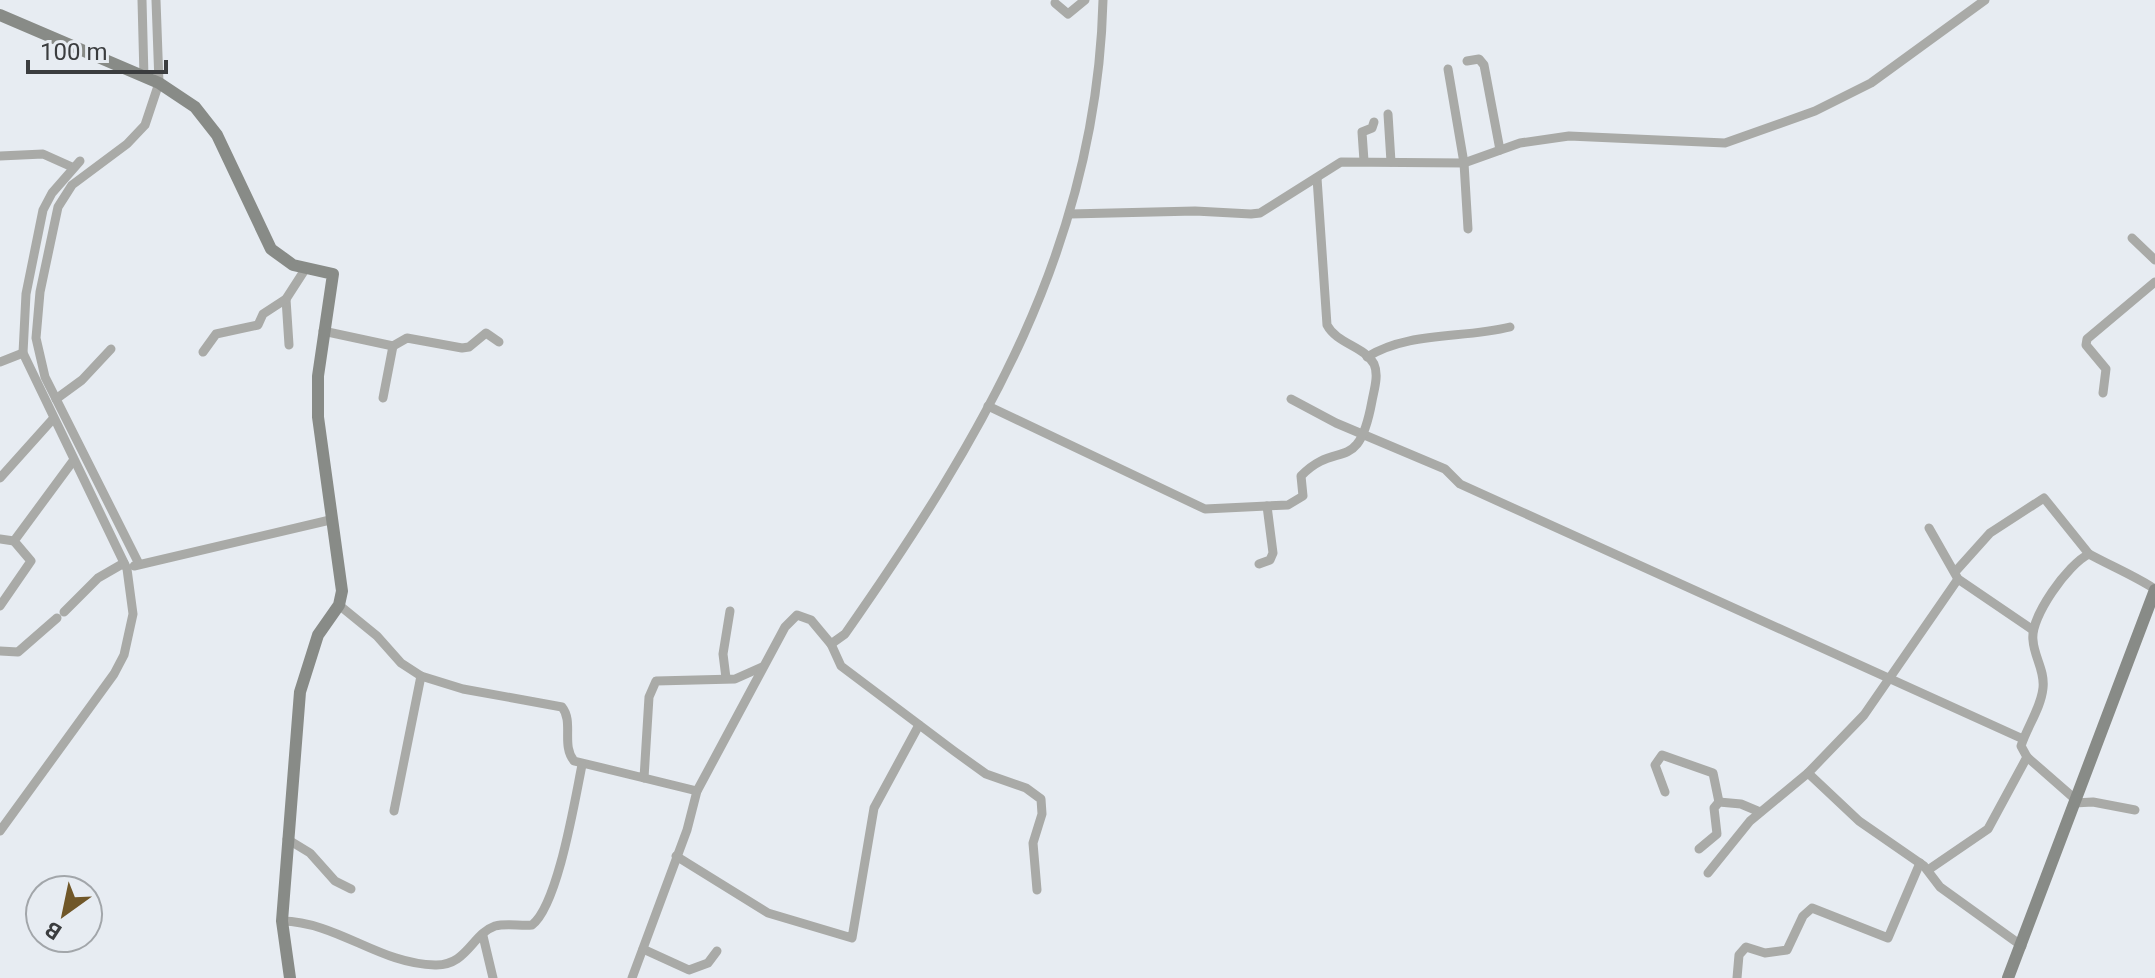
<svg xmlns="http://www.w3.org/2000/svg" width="2155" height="978" viewBox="0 0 2155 978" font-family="Roboto,sans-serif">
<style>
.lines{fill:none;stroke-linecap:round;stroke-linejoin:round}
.street{stroke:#a9aaa7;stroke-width:9}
.secondary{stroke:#888b87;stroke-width:12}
</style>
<rect width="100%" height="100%" fill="#e7ecf2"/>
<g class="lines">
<g class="street">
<polyline points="142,0 144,77"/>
<polyline points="1055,3 1068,14 1085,0"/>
<polyline points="1467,61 1479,59 1484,65 1500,150"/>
<polyline points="1448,69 1464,163 1468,229"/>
<polyline points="1388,114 1391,162"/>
<polyline points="0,156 43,154 72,167"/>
<polyline points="1364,161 1362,132 1372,128 1374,122"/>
<polyline points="1070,214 1195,211 1251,214 1260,213 1341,162 1464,163 1520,143 1569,136 1725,143 1815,111 1871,83 1985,0"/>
<polyline points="2132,238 2155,260"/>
<polyline points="286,299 289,345"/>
<polyline points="323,331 393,346 407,338 462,348 469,347 486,333 499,342"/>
<polyline points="203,352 216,334 258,325 263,314 286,299 306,268"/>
<path d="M1367 357C1409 331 1462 339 1510 327"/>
<polyline points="0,362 23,353"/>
<polyline points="2103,393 2106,369 2086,345 2087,339 2155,282"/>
<polyline points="383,398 393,346"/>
<polyline points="56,399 82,380 111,349"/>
<polyline points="1291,399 1336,423 1445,469 1460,484 2023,739"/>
<path d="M988 406 1205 509 1288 505 1303 496 1301 476C1338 438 1358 477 1372 401 1374 390 1379 375 1374 364 1364 346 1337 344 1327 325L1317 178"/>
<polyline points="0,478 52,420"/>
<polyline points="1929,528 1958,579 2033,630"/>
<polyline points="0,539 14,541"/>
<polyline points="139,564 45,377 36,338 40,292 58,207 72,185 127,144 145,125 159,83 156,0"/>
<polyline points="1259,564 1270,560 1273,553 1267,506"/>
<polyline points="134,566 330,520"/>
<polyline points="1955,572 1990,533 2044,498 2089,554"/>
<polyline points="1958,579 1864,715 1808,773 1859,821 1924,866 1940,887 2022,946"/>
<path d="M339 605 377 636 401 663 421 676 463 689 562 707C574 722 561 745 574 761L644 778 649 697 656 681 735 679 762 667"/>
<polyline points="0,606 31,561 14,541 73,461"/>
<polyline points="64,612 98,578 124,563"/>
<polyline points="831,644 841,666 954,751 986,774 1026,788 1041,799 1042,814 1033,843 1037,890"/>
<polyline points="0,651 18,652 57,618"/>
<polyline points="726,678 723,654 730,611"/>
<polyline points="644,778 697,791"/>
<polyline points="1665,792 1655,765 1662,755 1713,773 1719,802"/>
<path d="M2075 799 2027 757 2021 746C2027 727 2041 708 2043 688 2045 670 2034 657 2033 640 2030 617 2068 564 2089 554 2111 566 2133 575 2155 589"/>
<polyline points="2074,803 2093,802 2135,810"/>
<polyline points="394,811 421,676"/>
<polyline points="0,831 114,674 124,655 133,614 127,569 23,353 26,294 43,210 52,193 80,161"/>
<polyline points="287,839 310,853 335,881 351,889"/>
<polyline points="1699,849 1717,834 1714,808 1719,802 1741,804 1760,812"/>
<polyline points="676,856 768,913 852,938 874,808 919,725"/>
<polyline points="1928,870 1988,829 2027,757"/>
<polyline points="1708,873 1750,821 1808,773"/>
<path d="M282 921C338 922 379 964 435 965 467 966 472 934 495 926 506 923 520 926 532 925 558 905 575 799 582 765"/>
<polyline points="483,936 493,978"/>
<polyline points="643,949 689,970 708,963 717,951"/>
<path d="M632 978 687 830 697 791 785 627 797 615 811 620 831 644 845 634C982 438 1097 247 1103 0"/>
<polyline points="1737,978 1739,955 1746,947 1765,953 1787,950 1803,916 1812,908 1888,938 1920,863"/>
</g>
<g class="secondary">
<polyline points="0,15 159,83 195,107 217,135 271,249 293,265 333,274 318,376 318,417 342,591 339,605 318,635 300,692 282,921 290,978"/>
<polyline points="2008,978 2155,590"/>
</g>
</g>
<g transform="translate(64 914) rotate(213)"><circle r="38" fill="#e7ecf2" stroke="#a2a6aa" stroke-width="2"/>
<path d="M0-6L14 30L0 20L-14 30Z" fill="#705728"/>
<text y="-12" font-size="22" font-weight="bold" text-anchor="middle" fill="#3b3d3f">B</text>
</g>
<path d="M28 60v12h138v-12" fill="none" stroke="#3b3d3f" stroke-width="4"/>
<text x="40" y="60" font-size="24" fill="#3b3d3f" stroke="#e7ecf2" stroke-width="6" paint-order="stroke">100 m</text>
</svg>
